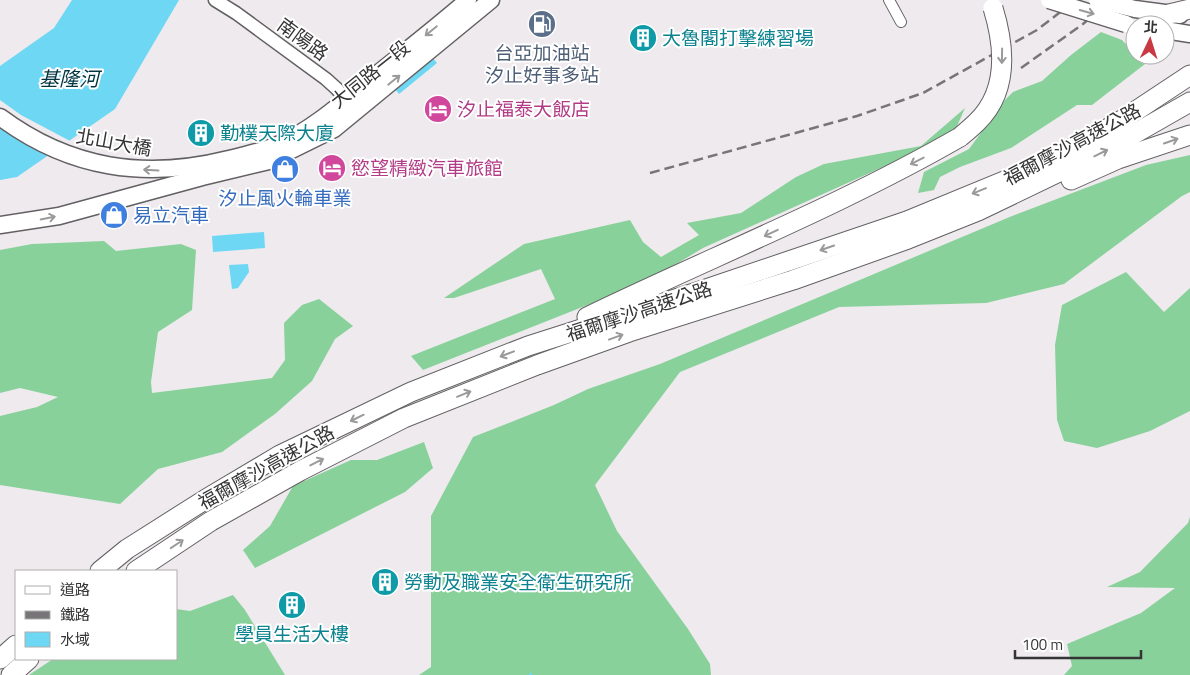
<svg xmlns="http://www.w3.org/2000/svg" width="1190" height="675" viewBox="0 0 1190 675" font-family="'Titillium Web','Noto Sans TC',sans-serif">
<style>
.forest{fill:#89d19b}
.water{fill:#6dd7f4}
.pier{fill:#eeeaee}
.lines{fill:none;stroke-linecap:round;stroke-linejoin:round}
.stream{stroke:#6dd7f4;stroke-width:2.5}
.minor-casing{stroke:#636063;stroke-width:12}
.tertiary-casing{stroke:#636063;stroke-width:15}
.primary-casing{stroke:#636063;stroke-width:19}
.motorway-casing{stroke:#636063;stroke-width:21}
.minor{stroke:#fff;stroke-width:10}
.tertiary{stroke:#fff;stroke-width:12}
.primary{stroke:#fff;stroke-width:16}
.motorway{stroke:#fff;stroke-width:19}
.rail{stroke:#777577;stroke-width:2.5;stroke-dasharray:10 5;stroke-linecap:butt}
.primary-bridge-casing{stroke:#636063;stroke-width:19;stroke-linecap:butt}
.motorway-bridge-casing{stroke:#636063;stroke-width:21;stroke-linecap:butt}
.primary-bridge{stroke:#fff;stroke-width:16}
.motorway-bridge{stroke:#fff;stroke-width:19}
.oneway{stroke:#9a9a9a}
.labels{text-anchor:middle;stroke-width:4;stroke-linejoin:round;paint-order:stroke}
.culture-label{font-size:19px;fill:#0d838f;stroke:#fff;text-anchor:start}
.street-label{font-size:19px;fill:#363536;stroke:#fff}
.service-label{font-size:19px;fill:#4e5e75;stroke:#fff}
.hotel-label{font-size:19px;fill:#b23c85;stroke:#fff;text-anchor:start}
.shop-label{font-size:19px;fill:#366cbe;stroke:#fff}
.water-label{font-size:20px;font-style:italic;fill:#013541;stroke:#fff}
</style>
<rect width="100%" height="100%" fill="#eeeaee"/>
<g class="forest">
<polygon points="1101,32 1122,40 1145,64 1092,105 1077,105 1011,148 960,167 940,177 934,190 918,193 924,172 969,149 1005,100 1013,92 1042,81 1071,55"/>
<polygon points="965,108 957,126 933,146 883,167 703,248 648,281 423,370 411,356 555,299 541,269 454,298 444,298 524,244 630,220 643,242 661,257 699,235 687,223 741,213 796,177 824,164 921,146"/>
<polygon points="1190,155 1190,192 1182,196 1064,284 986,303 839,307 680,372 595,485 617,531 688,629 710,664 711,675 419,675 431,667 431,516 473,437 554,405 588,389 660,364 1012,216 1146,165"/>
<polygon points="104,241 116,251 181,244 196,250 192,310 158,332 151,382 152,393 272,378 285,360 284,323 302,305 319,299 353,326 335,339 312,381 275,414 222,452 158,469 120,504 0,485 0,416 37,407 58,397 20,388 0,393 0,250 32,244"/>
<polygon points="1126,272 1164,312 1190,288 1190,411 1150,431 1097,448 1064,441 1057,420 1055,345 1062,305"/>
<polygon points="424,442 433,468 405,492 255,568 243,550 270,526 293,486 351,460 377,460"/>
<polygon points="1190,517 1190,675 1064,675 1072,666 1067,644 1141,613 1175,588 1107,587 1140,572 1188,523"/>
<polygon points="233,595 245,610 285,675 29,675 53,659 176,659 176,609 190,611"/>
</g>
<g class="water">
<polygon points="72,0 179,0 115,109 17,177 0,180 0,66 54,28"/>
<polygon points="430,55 437,63 399,94 392,85"/>
<polygon points="264,232 265,248 213,252 212,236"/>
<polygon points="248,264 249,272 238,288 232,289 229,265"/>
</g>
<polygon class="pier" points="0,100 21,115 72,142 56,153 0,120"/>
<g class="lines">
<polyline class="stream" points="530,675 531,674"/>
<defs>
<polyline id="minor" points="889,0 901,22"/>
<polyline id="tertiary" points="215,0 236,13 326,79 337,89 346,100"/>
<g id="primary">
<polyline points="1135,9 1180,15"/>
<polyline points="1165,30 1190,34"/>
<path d="M0 117C70 169 145 180 229 159 246 155 264 151 280 144 316 127 344 101 375 76 406 51 438 26 468 0"/>
<polyline points="0,225 59,216 202,177 269,161 334,129 491,0"/>
</g>
<g id="motorway">
<polyline points="1169,14 1190,9"/>
<polyline points="1071,180 1118,159 1190,135"/>
<path d="M587 317C711 257 840 206 960 137"/>
<polyline points="100,571 127,549 206,499 280,455 411,392 528,346 697,292 907,221 1031,170 1116,124 1190,75"/>
<polyline points="136,571 211,521 300,471 404,418 537,365 629,332 793,280 908,239 978,211 1113,146 1190,102"/>
<polyline points="0,659 16,645"/>
<polyline points="11,675 29,659"/>
</g>
</defs>
<use href="#minor" class="minor-casing"/>
<use href="#tertiary" class="tertiary-casing"/>
<use href="#primary" class="primary-casing"/>
<use href="#motorway" class="motorway-casing"/>
<use href="#minor" class="minor"/>
<use href="#tertiary" class="tertiary"/>
<use href="#primary" class="primary"/>
<use href="#motorway" class="motorway"/>
<g class="rail">
<polyline points="1021,68 1083,24 1111,0"/>
<polyline points="650,173 857,116 923,93 1037,30 1076,0"/>
</g>
<defs>
<g id="primary-bridge">
<polyline points="1049,0 1126,24"/>
<polyline points="1097,0 1135,9"/>
</g>
<path id="motorway-bridge" d="M960 137C966 132 972 127 977 122 1009 91 1005 47 993 8"/>
</defs>
<use href="#primary-bridge" class="primary-bridge-casing"/>
<use href="#motorway-bridge" class="motorway-bridge-casing"/>
<use href="#primary-bridge" class="primary-bridge"/>
<use href="#motorway-bridge" class="motorway-bridge"/>
</g>
<defs><path id="oneway-shaft" d="M-6 0H5M1.5-3L5.5 0L1.5 3" fill="none" stroke-width="1.6" stroke-linecap="round" stroke-linejoin="round" transform="scale(1.25)"/></defs>
<g class="oneway">
<use href="#oneway-shaft" transform="translate(1087 12) rotate(16)"/>
<use href="#oneway-shaft" transform="translate(431 31) rotate(141)"/>
<use href="#oneway-shaft" transform="translate(1002 56) rotate(91)"/>
<use href="#oneway-shaft" transform="translate(394 80) rotate(-39)"/>
<use href="#oneway-shaft" transform="translate(1171 141) rotate(-19)"/>
<use href="#oneway-shaft" transform="translate(1101 153) rotate(-26)"/>
<use href="#oneway-shaft" transform="translate(917 161) rotate(153)"/>
<use href="#oneway-shaft" transform="translate(151 170) rotate(-177)"/>
<use href="#oneway-shaft" transform="translate(979 191) rotate(158)"/>
<use href="#oneway-shaft" transform="translate(48 218) rotate(-11)"/>
<use href="#oneway-shaft" transform="translate(771 233) rotate(155)"/>
<use href="#oneway-shaft" transform="translate(827 248) rotate(161)"/>
<use href="#oneway-shaft" transform="translate(616 337) rotate(-20)"/>
<use href="#oneway-shaft" transform="translate(507 354) rotate(159)"/>
<use href="#oneway-shaft" transform="translate(464 394) rotate(-22)"/>
<use href="#oneway-shaft" transform="translate(357 418) rotate(154)"/>
<use href="#oneway-shaft" transform="translate(317 462) rotate(-27)"/>
<use href="#oneway-shaft" transform="translate(177 544) rotate(-34)"/>
</g>
<defs>
<symbol id="fuel-disc" viewBox="-11 -11 22 22"><circle r="9.5" fill="#5c6f8a" stroke="#fff"/><path d="M-5.5-6h7V0h2V4h1.3V-2.5L3-4.5l.8-.8L6-3V5H2.5V1h-1V6h-7ZM-4.2-4.7v3.2H.2V-4.7Z" fill="#fff"/></symbol>
<symbol id="building-disc" viewBox="-11 -11 22 22"><circle r="9.5" fill="#0f9aa8" stroke="#fff"/><path d="M-4-6H4V6H1V3H-1V6H-4ZM-2.5-4.3h1.7v1.8h-1.7ZM.8-4.3h1.7v1.8H.8ZM-2.5-1h1.7V.8h-1.7ZM.8-1h1.7V.8H.8Z" fill="#fff"/></symbol>
<symbol id="hotel-disc" viewBox="-11 -11 22 22"><circle r="9.5" fill="#d1479c" stroke="#fff"/><path d="M-6-4.5h1.5V1H6V5H4.5V3h-9V5H-6ZM-4 0a1.8 1.8 0 1 1 3.6 0ZM.5 0V-2.5h3Q6-2.5 6 0Z" fill="#fff"/></symbol>
<symbol id="shop-disc" viewBox="-11 -11 22 22"><circle r="9.5" fill="#3f7fe0" stroke="#fff"/><path d="M-5-2.5h2.3a2.7 3.5 0 0 1 5.4 0H5L5.5 6h-11ZM-1.5-2.5h3a1.5 2.3 0 0 0-3 0Z" fill="#fff"/></symbol>
</defs>
<g fill-rule="evenodd">
<use href="#fuel-disc" x="526" y="8" width="32" height="32"/>
<use href="#building-disc" x="627" y="22" width="32" height="32"/>
<use href="#hotel-disc" x="422" y="93" width="32" height="32"/>
<use href="#building-disc" x="185" y="117" width="32" height="32"/>
<use href="#hotel-disc" x="316" y="152" width="32" height="32"/>
<use href="#shop-disc" x="269" y="153" width="32" height="32"/>
<use href="#shop-disc" x="98" y="199" width="32" height="32"/>
<use href="#building-disc" x="369" y="566" width="32" height="32"/>
<use href="#building-disc" x="276" y="589" width="32" height="32"/>
</g>
<g class="labels">
<g class="culture-label">
<text x="662" y="45">大魯閣打擊練習場</text>
<text x="220" y="140">勤樸天際大廈</text>
<text x="404" y="589">勞動及職業安全衛生研究所</text>
<text x="292" y="641" text-anchor="middle">學員生活大樓</text>
</g>
<g class="street-label">
<text transform="translate(303 39) rotate(36)" y="7">南陽路</text>
<text transform="translate(370 74) rotate(-39)" y="7">大同路一段</text>
<text transform="translate(114 142) rotate(10)" y="7">北山大橋</text>
<text transform="translate(1072 144) rotate(-28)" y="7">福爾摩沙高速公路</text>
<text transform="translate(639 311) rotate(-18)" y="7">福爾摩沙高速公路</text>
<text transform="translate(266 467) rotate(-29)" y="7">福爾摩沙高速公路</text>
</g>
<g class="service-label">
<text x="542" y="60">台亞加油站<tspan x="542" dy="22">汐止好事多站</tspan></text>
</g>
<g class="hotel-label">
<text x="457" y="116">汐止福泰大飯店</text>
<text x="351" y="175">慾望精緻汽車旅館</text>
</g>
<g class="shop-label">
<text x="285" y="205">汐止風火輪車業</text>
<text x="133" y="222" text-anchor="start">易立汽車</text>
</g>
<g class="water-label">
<text x="69" y="86">基隆河</text>
</g>
</g>
<rect x="15" y="570" width="162" height="90" fill="#ffffff" stroke="#afaeaf"/>
<rect x="25" y="586" width="25" height="8" fill="#ffffff" stroke="#afaeaf"/>
<text x="60" y="595" font-size="15" fill="#363536">道路</text>
<rect x="25" y="611" width="25" height="8" fill="#777577" stroke="#afaeaf"/>
<text x="60" y="620" font-size="15" fill="#363536">鐵路</text>
<rect x="25" y="632" width="25" height="15" fill="#6dd7f4" stroke="#afaeaf"/>
<text x="60" y="645" font-size="15" fill="#363536">水域</text>
<g transform="translate(1150 40) rotate(4)"><circle r="24" fill="#ffffff" stroke="#afaeaf"/>
<path d="M0-4L9 19L0 12L-9 19Z" fill="#c93943"/>
<text y="-8" font-size="14" font-weight="bold" text-anchor="middle" fill="#363536">北</text>
</g>
<path d="M1015 650v8h126v-8" fill="none" stroke="#363536" stroke-width="2.5"/>
<text x="1022" y="650" font-size="15" fill="#363536" stroke="#ffffff" stroke-width="4" paint-order="stroke">100 m</text>
</svg>
